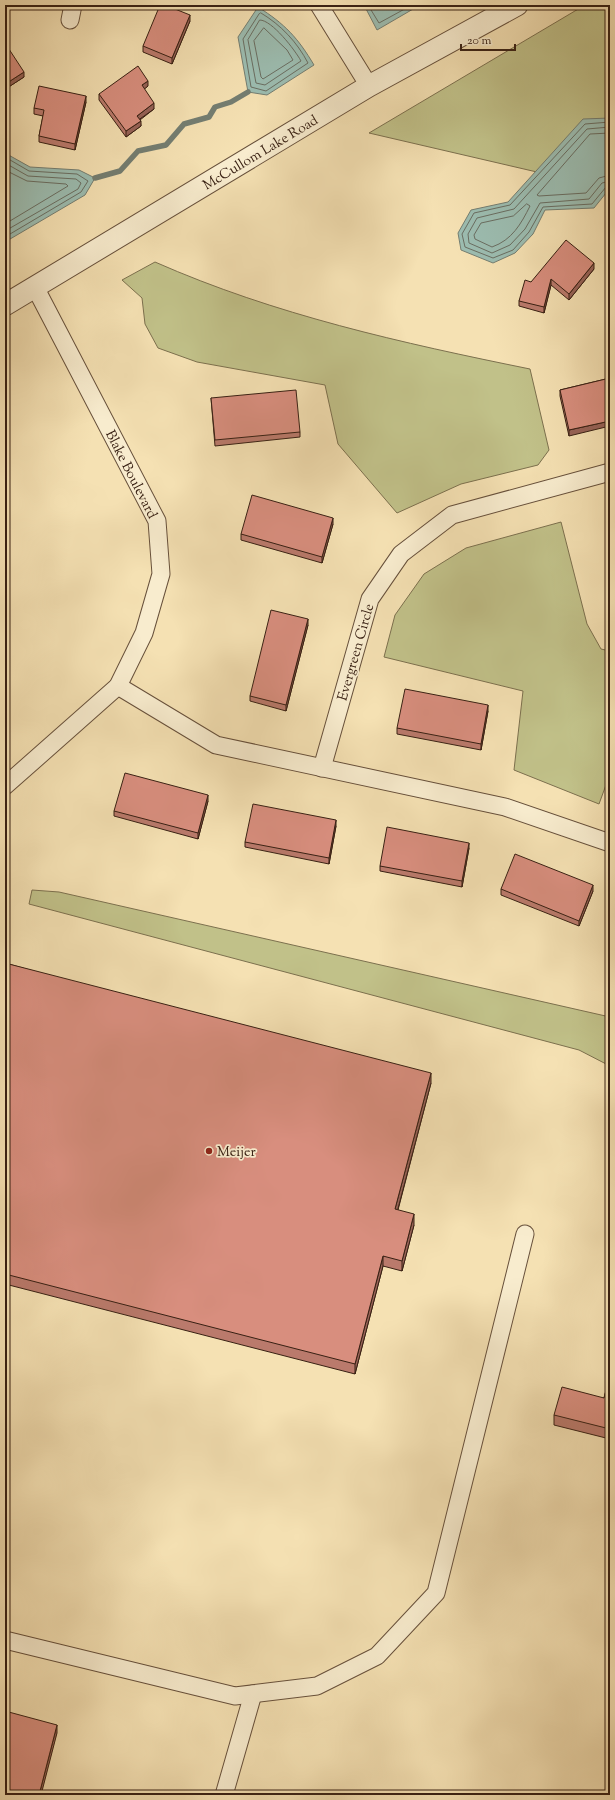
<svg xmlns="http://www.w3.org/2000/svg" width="615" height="1800" viewBox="0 0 615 1800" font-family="'Sorts Mill Goudy',serif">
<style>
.green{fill:#c1c189;stroke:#7c704e}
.water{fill:#9cbdb1;stroke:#747e72}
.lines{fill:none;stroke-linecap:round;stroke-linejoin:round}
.shore{stroke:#6a6e62;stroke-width:1}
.stream{stroke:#747e72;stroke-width:5.5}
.minor-casing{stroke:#67503b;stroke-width:19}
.tertiary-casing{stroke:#67503b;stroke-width:23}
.minor{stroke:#f8ecce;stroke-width:17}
.tertiary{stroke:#f8ecce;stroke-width:21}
.wall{fill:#ba7a6c;stroke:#382013}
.shaded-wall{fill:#976358;stroke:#382013}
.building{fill:#d88e7e;stroke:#382013}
.poi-dot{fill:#8f2418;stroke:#f8ecce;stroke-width:1.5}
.labels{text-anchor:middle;stroke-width:3.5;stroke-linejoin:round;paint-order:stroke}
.street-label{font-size:14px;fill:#382013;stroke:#f8ecce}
.poi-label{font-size:14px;fill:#382013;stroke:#f8ecce;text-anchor:start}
</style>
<rect width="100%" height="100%" fill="#f5e1b3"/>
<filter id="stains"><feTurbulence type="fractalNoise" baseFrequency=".005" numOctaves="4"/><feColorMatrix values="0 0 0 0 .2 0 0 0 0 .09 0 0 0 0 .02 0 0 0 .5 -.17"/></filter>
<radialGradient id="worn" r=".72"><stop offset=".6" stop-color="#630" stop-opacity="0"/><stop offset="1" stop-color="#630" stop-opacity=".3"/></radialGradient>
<g class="green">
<polygon points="585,5 610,5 610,189 369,133"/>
<path d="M155 262C275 315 402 343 530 369L549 450 538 465 461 484 397 513 338 444 325 385 197 362 158 348 145 324 142 298 122 280Z"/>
<polygon points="561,522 587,624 601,649 610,651 610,774 599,804 514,770 523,691 384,657 395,615 424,574 466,548"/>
<polygon points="32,890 59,892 610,1017 610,1066 579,1050 29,904"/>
</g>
<g class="water">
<polygon points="364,5 420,5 377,30"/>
<path d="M258 7C285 24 298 38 314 65L267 95 248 92 238 37Z"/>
<polygon points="610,118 610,188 594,208 545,210 533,234 515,253 493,263 461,250 458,233 471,210 508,202 583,119"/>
<polygon points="5,153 30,167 79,170 95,178 85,195 5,242"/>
</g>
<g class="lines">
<g class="shore">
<polyline points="368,5 379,23 412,5"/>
<path d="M261 13C281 25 297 42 308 63L266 91 251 87 243 39 259 14Z"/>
<path d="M260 20C272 20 295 50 301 61L265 85 256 83 248 40Z"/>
<polygon points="264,28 287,50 293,60 263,79 261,77 254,41"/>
<polyline points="610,122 585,124 510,205 474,213 462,234 465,247 493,258 513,250 529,232 543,207 592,204 606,187 610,186"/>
<polyline points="610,127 587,129 514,209 477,218 468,234 469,243 492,253 510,245 525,229 540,203 589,199 602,183 610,181"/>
<polyline points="610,133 590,134 537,195 539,196 586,193 599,178 610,175"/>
<polyline points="5,157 29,171 77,174 88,181 81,192 5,237"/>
<polyline points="5,163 28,176 76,179 81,183 78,189 5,231"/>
<polyline points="5,170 27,181 66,184 68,186 5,224"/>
<path d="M527 204 530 206C521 224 512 240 492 247L475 239 474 235 481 223 513 216Z"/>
</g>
<polyline class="stream" points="95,178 120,171 138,151 166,145 184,124 209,117 215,107 231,102 248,92"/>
<defs>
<g id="minor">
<polyline points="319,5 369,86"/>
<polyline points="70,20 73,5"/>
<polyline points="118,686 216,745 505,807 610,843"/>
<polyline points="322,768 370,599 401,554 452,515 610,472"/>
<polyline points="5,786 118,686 144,633 161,574 157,521 35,287"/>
<polyline points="5,1640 235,1696 317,1686 377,1656 436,1593 525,1234"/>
<polyline points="224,1795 253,1694"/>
</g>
<polyline id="tertiary" points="5,305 369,86 517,5"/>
</defs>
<use href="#minor" class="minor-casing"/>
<use href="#tertiary" class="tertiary-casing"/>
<use href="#minor" class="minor"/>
<use href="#tertiary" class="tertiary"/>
</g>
<g class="wall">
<polygon points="190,21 172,64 143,52 143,46"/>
<polygon points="5,43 24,77 7,88 5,86"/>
<polygon points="148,86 144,89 154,109 140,120 141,126 126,137 99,100 99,94"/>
<polygon points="86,102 75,150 39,142 39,136 43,116 34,114 34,108"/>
<polygon points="594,269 569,300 551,285 544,313 519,306 519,301 531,282"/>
<polygon points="610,378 569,436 560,396 560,390"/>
<polygon points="211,398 300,432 300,437 215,446"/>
<polygon points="333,524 322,563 241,540 241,534"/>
<polygon points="308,625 286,711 250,701 250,696"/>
<polygon points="488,711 481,750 397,734 397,728"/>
<polygon points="208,801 198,839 114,816 114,811"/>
<polygon points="336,826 329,864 245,847 245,842"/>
<polygon points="469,848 462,887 380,871 380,866"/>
<polygon points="501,889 593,891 579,926 501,895"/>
<polygon points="5,963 431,1083 398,1210 414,1225 402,1271 383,1266 355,1374 5,1284"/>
<polygon points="610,1375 610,1439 554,1425 554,1415 604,1398"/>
</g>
<g class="shaded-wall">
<polygon points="190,15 190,21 172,64 172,58"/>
<polygon points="24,72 24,77 7,88 7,83"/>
<polygon points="148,81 148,86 142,91 142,85"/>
<polygon points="86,96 86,102 75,150 75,144"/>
<polygon points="154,103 154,109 137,121 137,116"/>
<polygon points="141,121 141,126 126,137 126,131"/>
<polygon points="594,263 594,269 569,300 569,294"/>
<polygon points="551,279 551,285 544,313 544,307"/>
<polygon points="610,421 610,426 569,436 569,430"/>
<polygon points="333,518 333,524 322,563 322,557"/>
<polygon points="308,619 308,625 286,711 286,705"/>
<polygon points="488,705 488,711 481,750 481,744"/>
<polygon points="208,795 208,801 198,839 198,833"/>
<polygon points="336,820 336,826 329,864 329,858"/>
<polygon points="469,843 469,848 462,887 462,881"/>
<polygon points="593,885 593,891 579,926 579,921"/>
<polygon points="431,1073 431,1083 395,1220 395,1209"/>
<polygon points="414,1214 414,1225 402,1271 402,1261"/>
<polygon points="383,1256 383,1266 355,1374 355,1364"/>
<polygon points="57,1725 57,1733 41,1795 39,1795"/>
</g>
<g class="building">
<polygon points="160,5 165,5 190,15 172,58 143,46"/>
<polygon points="5,43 24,72 7,83 5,80"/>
<polygon points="138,66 148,81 142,85 154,103 137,116 141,121 126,131 99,94"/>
<polygon points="39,86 86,96 75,144 39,136 44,110 34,108"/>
<polygon points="566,240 594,263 569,294 551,279 544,307 519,301 525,280 531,282"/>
<polygon points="610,378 610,421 569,430 560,390"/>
<polygon points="296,390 300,432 215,440 211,398"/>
<polygon points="252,495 333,518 322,557 241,534"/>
<polygon points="271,610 308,619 286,705 250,696"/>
<polygon points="405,689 488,705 481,744 397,728"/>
<polygon points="125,773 208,795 198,833 114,811"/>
<polygon points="253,804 336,820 329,858 245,842"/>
<polygon points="387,827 469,843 462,881 380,866"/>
<polygon points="515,854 593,885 579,921 501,889"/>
<polygon points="5,963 431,1073 395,1209 414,1214 402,1261 383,1256 355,1364 5,1274"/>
<polygon points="610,1375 610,1429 554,1415 562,1387 604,1398"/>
<polygon points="5,1711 57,1725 39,1795 5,1795"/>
<polygon points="324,1791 340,1795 323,1795"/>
</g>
<circle class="poi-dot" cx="209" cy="1151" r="4"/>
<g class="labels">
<g class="street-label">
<text transform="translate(260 152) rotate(-31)" y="5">McCullom Lake Road</text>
<text transform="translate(132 474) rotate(63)" y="5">Blake Boulevard</text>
<text transform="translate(355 652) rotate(-74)" y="5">Evergreen Circle</text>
</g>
<g class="poi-label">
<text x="217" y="1156">Meijer</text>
</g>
</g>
<rect width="615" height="1800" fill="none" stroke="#f5e1b3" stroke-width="20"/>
<rect x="6" y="6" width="603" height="1788" fill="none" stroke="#382013" stroke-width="2"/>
<rect x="10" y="10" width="595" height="1780" fill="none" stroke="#382013"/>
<path d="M461 44v6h54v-6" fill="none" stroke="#382013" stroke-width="2"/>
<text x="467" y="44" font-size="12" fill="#382013" stroke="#f8ecce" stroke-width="3" paint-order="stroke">20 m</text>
<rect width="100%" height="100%" filter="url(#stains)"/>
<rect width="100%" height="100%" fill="url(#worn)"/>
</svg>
